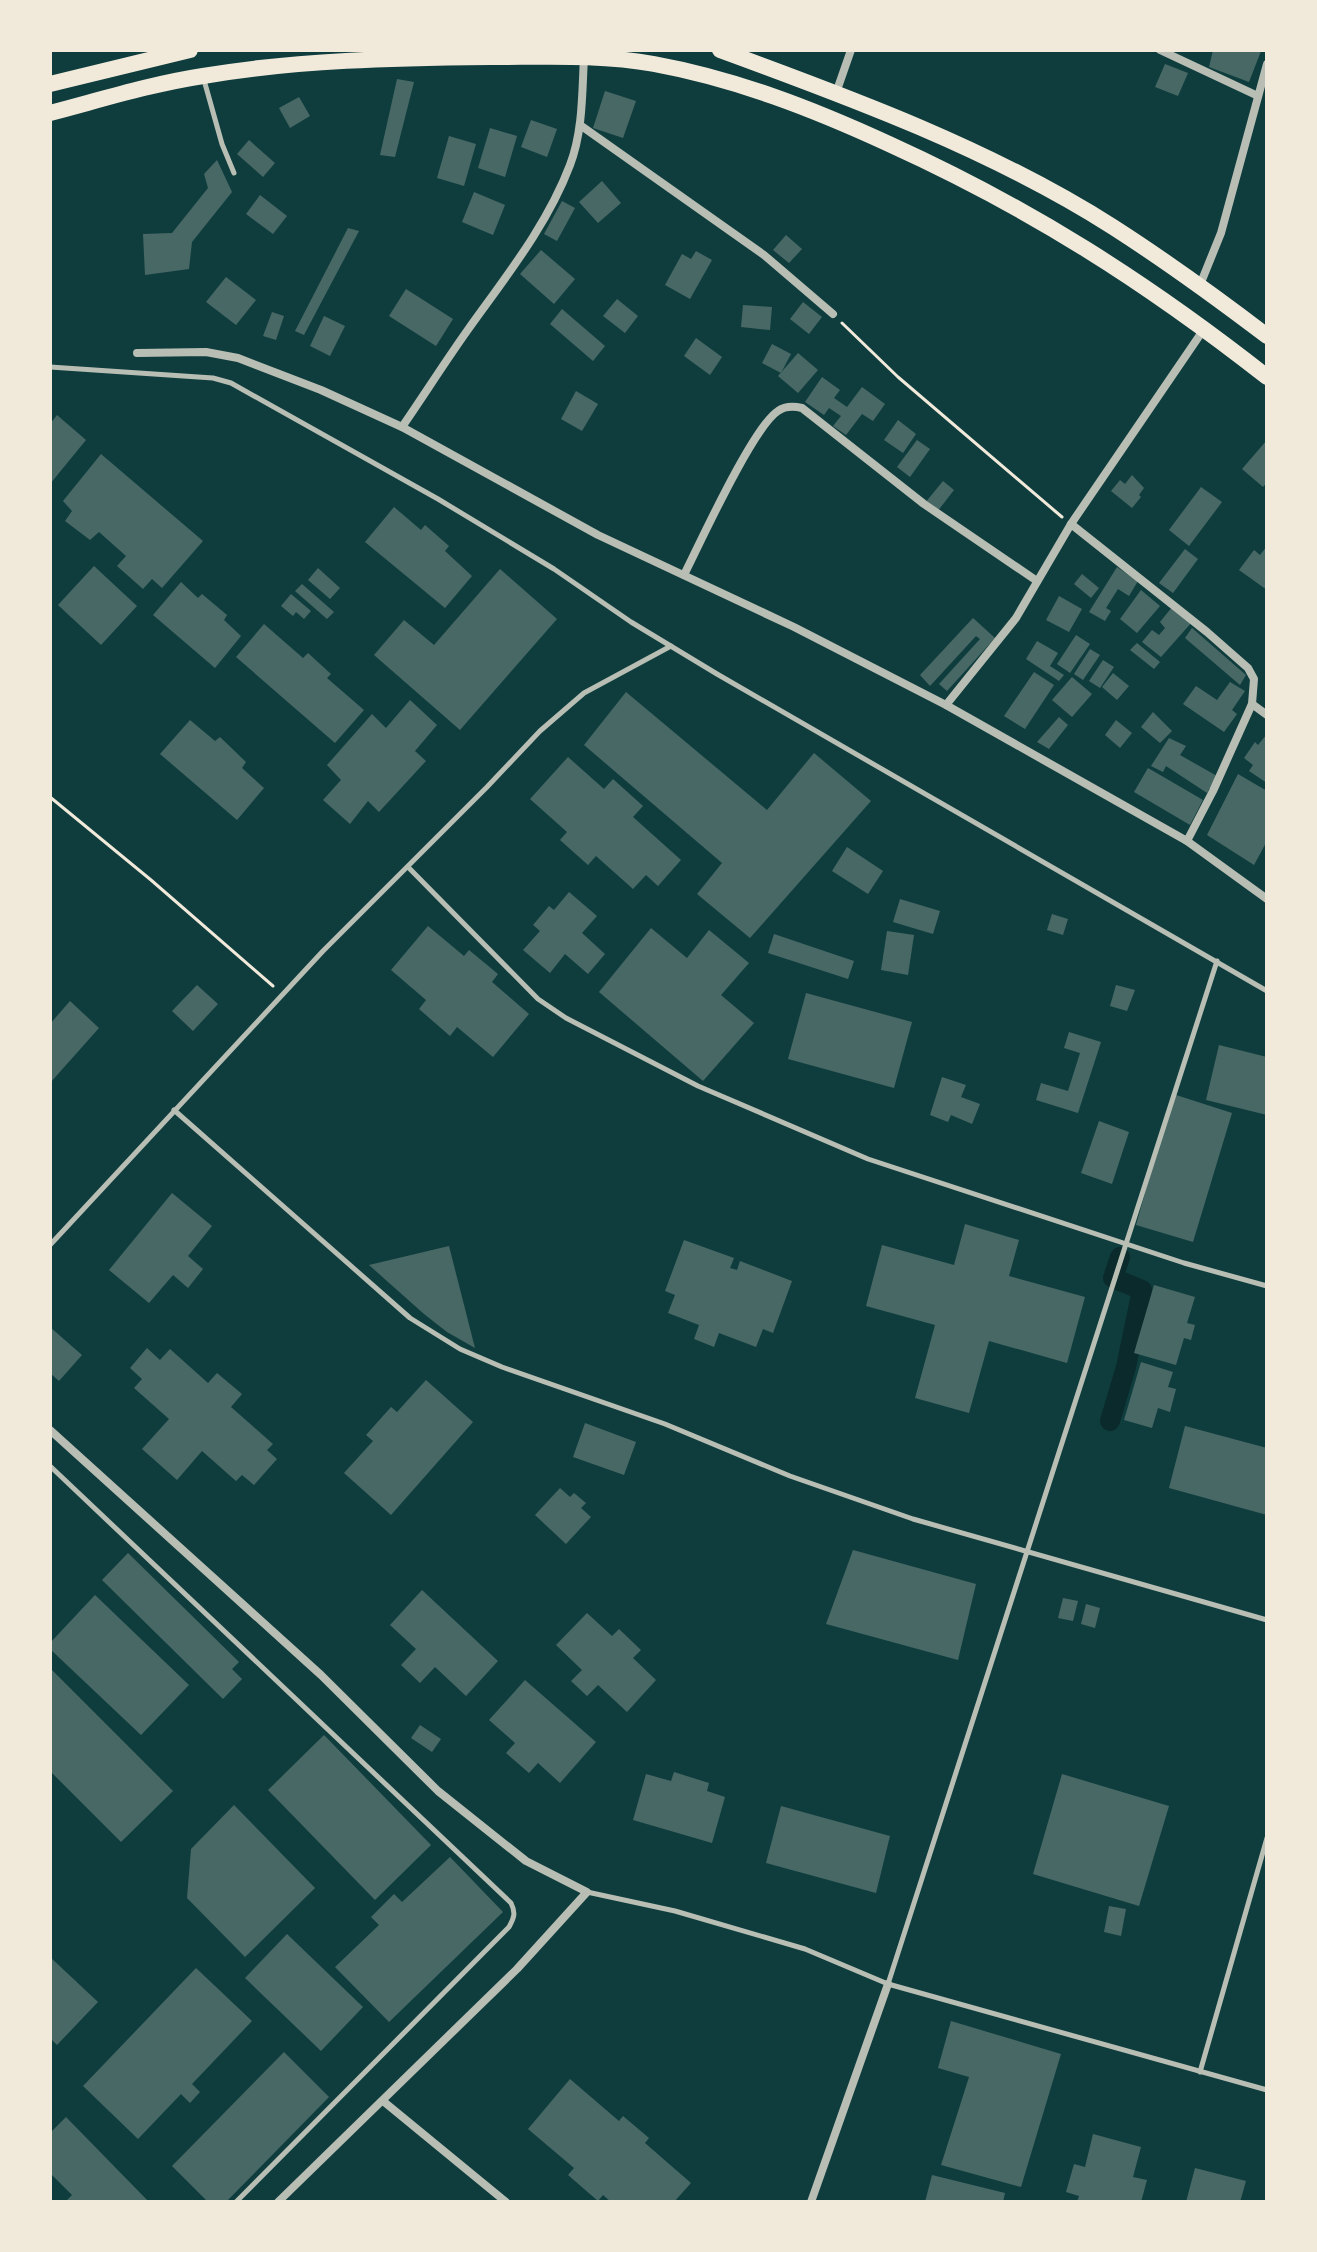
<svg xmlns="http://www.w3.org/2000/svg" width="1317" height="2252" viewBox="0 0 1317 2252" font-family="'Work Sans',sans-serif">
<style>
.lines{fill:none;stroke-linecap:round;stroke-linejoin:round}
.canal{stroke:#0a2a2b;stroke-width:20}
.building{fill:#486865}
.path{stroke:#f1e9da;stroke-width:3}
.service{stroke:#b8beb3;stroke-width:5}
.minor{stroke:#b8beb3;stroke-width:8}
.trunk{stroke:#f1e9da;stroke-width:16}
</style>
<rect width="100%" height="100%" fill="#0f3d3e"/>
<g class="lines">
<polyline class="canal" points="1110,1421 1126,1367 1142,1290 1113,1278 1120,1257"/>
</g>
<g class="building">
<polygon points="1213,50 1261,51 1249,82 1209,67"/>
<polygon points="1165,64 1188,73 1178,96 1155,87"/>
<polygon points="397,79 414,82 395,157 380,155"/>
<polygon points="605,91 636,101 623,138 593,128"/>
<polygon points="299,97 310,116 290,128 279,108"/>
<polygon points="531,120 557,129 547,157 521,147"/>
<polygon points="490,128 517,136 505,177 478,168"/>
<polygon points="449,136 476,144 464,186 437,178"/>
<polygon points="249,140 275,163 263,177 237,154"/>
<polygon points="217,160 232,192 192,242 189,269 145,275 143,234 172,233 208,188 204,174"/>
<polygon points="602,181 621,203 598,223 579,202"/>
<polygon points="474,192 505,205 493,235 462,222"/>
<polygon points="260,195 287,216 273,234 246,214"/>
<polygon points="562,201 575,208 557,241 544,234"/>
<polygon points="348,228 359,231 304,335 295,331"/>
<polygon points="786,235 802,249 789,263 773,250"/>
<polygon points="541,250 575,279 554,304 520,274"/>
<polygon points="696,251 712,260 690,299 665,285 682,254 691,259"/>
<polygon points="226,277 256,300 236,325 206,302"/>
<polygon points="406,289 453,319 436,346 389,316"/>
<polygon points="617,299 638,316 625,333 603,316"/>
<polygon points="803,302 822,317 809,334 790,319"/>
<polygon points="743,305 772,307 770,330 741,327"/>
<polygon points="562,309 605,346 593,361 550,324"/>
<polygon points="272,312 284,316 276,340 263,336"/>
<polygon points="324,316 345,326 330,356 310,346"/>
<polygon points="696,338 722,357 710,375 684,356"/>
<polygon points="772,344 791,354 781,373 762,363"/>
<polygon points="798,353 818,370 798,393 778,376"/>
<polygon points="822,377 840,390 834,398 847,407 862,387 885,404 873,421 862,414 846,435 833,426 841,416 829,408 824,415 805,402"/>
<polygon points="576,391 598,404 582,431 561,419"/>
<polygon points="57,415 86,440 50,484 50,424"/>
<polygon points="898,420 916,434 903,453 884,440"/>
<polygon points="917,440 930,449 910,477 897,467"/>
<polygon points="1267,440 1267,482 1263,487 1242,469"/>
<polygon points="101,454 203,541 162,588 152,579 143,589 117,566 126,556 99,532 90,540 65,521 72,511 63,501"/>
<polygon points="1132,475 1144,488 1139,495 1141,497 1132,508 1111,491 1120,480 1125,484"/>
<polygon points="943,481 954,490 937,512 925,503"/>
<polygon points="1201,487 1222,502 1189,546 1169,530"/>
<polygon points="394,507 421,530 425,525 449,546 445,551 472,576 445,608 365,542"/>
<polygon points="1267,546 1267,590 1239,570 1254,550 1260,555"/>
<polygon points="1185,549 1198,559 1173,593 1159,583"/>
<polygon points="94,566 137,606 101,645 58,605"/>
<polygon points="1117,567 1138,581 1129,596 1118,589 1106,608 1111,611 1105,621 1089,612"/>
<polygon points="318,568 340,588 330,599 308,580"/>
<polygon points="500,569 557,619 460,730 374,655 404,620 434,645"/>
<polygon points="1082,574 1099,588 1091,598 1074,584"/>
<polygon points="181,582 198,598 202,594 227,615 224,620 241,636 215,668 153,615"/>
<polygon points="302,584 334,612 327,619 295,591"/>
<polygon points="1141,590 1160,606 1137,633 1120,619"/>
<polygon points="291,594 311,611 304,619 296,612 293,616 281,606"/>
<polygon points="1059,596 1082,609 1069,632 1046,620"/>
<polygon points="1173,606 1192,622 1161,657 1142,642 1152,630 1159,635 1165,628 1160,622"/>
<polygon points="973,618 995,638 947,691 939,684 980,639 976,636 930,686 920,675"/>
<polygon points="264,624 303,658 308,653 331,674 327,678 364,710 335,743 236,657"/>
<polygon points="1192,628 1246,675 1240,685 1185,638"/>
<polygon points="1076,635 1090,644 1070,673 1057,664"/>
<polygon points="1037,641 1058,653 1050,666 1064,675 1059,681 1026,659"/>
<polygon points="1137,643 1160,662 1154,669 1130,650"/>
<polygon points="1090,649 1100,655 1083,680 1074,674"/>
<polygon points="1103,660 1114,667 1100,688 1089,681"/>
<polygon points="1034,672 1054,685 1025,729 1004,716"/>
<polygon points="1113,673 1129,686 1117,700 1102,687"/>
<polygon points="1072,677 1092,694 1072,717 1052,700"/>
<polygon points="1230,682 1245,691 1232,710 1237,714 1224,732 1183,704 1196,686 1217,700"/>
<polygon points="626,692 767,810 814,753 871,801 750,938 697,894 722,863 584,745"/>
<polygon points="410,700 437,725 415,751 426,761 379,812 368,801 350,824 323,800 341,780 327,765 372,714 386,728"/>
<polygon points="1153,712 1172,731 1160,743 1141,727"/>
<polygon points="1059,717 1068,725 1049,749 1037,742"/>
<polygon points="190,720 215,741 220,737 246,762 242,768 264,788 237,820 160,754"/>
<polygon points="1116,720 1132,733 1120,748 1105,735"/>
<polygon points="1267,734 1267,783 1249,771 1253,765 1244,758 1255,742 1258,745"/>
<polygon points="1169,738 1186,746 1180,755 1217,776 1207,793 1166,766 1163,772 1151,766"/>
<polygon points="568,757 604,789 613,779 643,806 633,817 681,860 658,886 646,875 633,889 596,856 588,865 560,840 567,832 530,799"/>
<polygon points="1148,768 1203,800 1190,825 1134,792"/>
<polygon points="1238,774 1267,791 1267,841 1254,865 1207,835"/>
<polygon points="847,847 883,871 868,894 832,871"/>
<polygon points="569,892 597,916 582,933 605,954 588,974 565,954 550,973 523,950 540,931 533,925 549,906 554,910"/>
<polygon points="900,899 940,911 933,934 893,922"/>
<polygon points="1052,914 1068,919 1063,935 1047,930"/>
<polygon points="428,926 464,956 469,950 498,974 492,982 529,1014 493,1057 457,1027 450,1036 419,1009 426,1000 391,970"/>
<polygon points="651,928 687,958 709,930 749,963 721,995 754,1023 703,1081 599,992"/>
<polygon points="887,931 914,935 908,975 881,970"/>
<polygon points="774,934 854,961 848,979 768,953"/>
<polygon points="197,985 218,1004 193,1031 172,1011"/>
<polygon points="1116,985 1135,990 1127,1011 1110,1006"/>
<polygon points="806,993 912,1022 894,1088 788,1059"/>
<polygon points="70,1001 99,1028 50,1083 50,1024"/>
<polygon points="1069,1032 1101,1042 1078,1113 1036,1100 1041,1083 1068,1091 1080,1053 1064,1048"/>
<polygon points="1219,1045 1267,1057 1267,1115 1206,1100"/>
<polygon points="942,1077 966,1085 961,1097 980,1104 972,1124 951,1115 948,1122 930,1115"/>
<polygon points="1173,1094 1232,1113 1193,1242 1136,1225"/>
<polygon points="1099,1121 1129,1132 1112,1184 1081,1173"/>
<polygon points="172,1193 212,1226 188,1256 203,1269 188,1288 173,1275 149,1303 109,1270"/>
<polygon points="965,1224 1019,1240 1009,1276 1085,1297 1067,1363 989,1341 969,1413 915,1398 935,1325 866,1306 882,1245 954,1265"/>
<polygon points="684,1240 734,1258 730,1268 737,1270 740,1261 792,1281 773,1333 763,1329 756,1347 719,1333 714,1347 694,1339 699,1325 668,1313 675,1295 665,1291"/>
<polygon points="449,1246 475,1348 447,1332 424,1314 369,1265"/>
<polygon points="1154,1285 1195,1297 1187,1323 1195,1325 1191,1340 1184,1338 1176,1365 1134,1353"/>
<polygon points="50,1327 82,1355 59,1381 50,1373"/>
<polygon points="147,1348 160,1360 170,1349 208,1383 217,1373 242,1394 231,1407 273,1444 267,1450 277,1459 254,1485 242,1475 236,1481 202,1451 177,1480 142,1449 169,1419 134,1388 142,1379 130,1368"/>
<polygon points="1141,1362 1173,1372 1168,1387 1176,1389 1170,1412 1158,1408 1152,1428 1124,1420"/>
<polygon points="426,1380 473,1422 391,1515 344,1473 373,1441 366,1435 391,1407 397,1412"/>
<polygon points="585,1423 636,1442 624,1475 573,1457"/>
<polygon points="1185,1426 1267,1448 1267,1515 1169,1488"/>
<polygon points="560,1488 570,1497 574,1493 586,1503 581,1508 591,1517 566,1544 535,1515"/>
<polygon points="853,1550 976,1584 958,1660 826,1624"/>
<polygon points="128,1553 239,1662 232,1669 242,1679 223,1699 102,1580"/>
<polygon points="422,1590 498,1661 466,1696 435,1667 420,1683 401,1665 416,1649 390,1625"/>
<polygon points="95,1595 189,1685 141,1735 50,1649 50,1643"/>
<polygon points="1063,1598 1078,1601 1073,1621 1058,1618"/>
<polygon points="1086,1604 1100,1608 1095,1628 1081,1624"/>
<polygon points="587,1613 612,1636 619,1629 641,1650 633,1658 656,1680 627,1712 598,1685 587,1696 571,1681 582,1670 556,1645"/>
<polygon points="50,1668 173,1791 121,1842 50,1771"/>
<polygon points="525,1680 596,1742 560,1783 538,1763 529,1773 506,1753 515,1743 489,1720"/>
<polygon points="420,1725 441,1739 432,1752 411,1738"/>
<polygon points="324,1735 431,1845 375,1900 268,1790"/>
<polygon points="674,1772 709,1783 707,1791 725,1797 712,1843 633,1820 646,1774 671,1781"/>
<polygon points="1062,1774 1169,1806 1139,1906 1033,1874"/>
<polygon points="234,1805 315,1888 245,1957 187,1898 191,1849"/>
<polygon points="781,1806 890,1836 876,1893 766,1863"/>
<polygon points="450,1857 503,1912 389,2022 335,1967 379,1925 371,1917 394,1894 402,1902"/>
<polygon points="1109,1906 1126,1909 1121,1936 1104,1932"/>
<polygon points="287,1934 363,2007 321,2051 245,1978"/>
<polygon points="50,1957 98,2002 57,2045 50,2038"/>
<polygon points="196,1968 252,2021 192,2084 200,2092 190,2103 181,2094 138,2139 83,2086"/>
<polygon points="951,2021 1061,2054 1021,2187 941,2165 969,2077 938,2068"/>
<polygon points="284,2052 329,2097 226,2202 208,2202 172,2166"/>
<polygon points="570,2079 619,2121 623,2116 649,2138 645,2143 691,2183 674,2202 611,2202 603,2195 598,2201 568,2175 574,2168 528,2129"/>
<polygon points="66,2117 149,2202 65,2202 72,2195 50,2173 50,2133"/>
<polygon points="1093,2134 1141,2147 1133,2177 1147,2180 1141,2202 1077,2202 1079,2196 1066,2192 1074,2164 1085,2167"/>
<polygon points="1195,2168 1246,2181 1240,2202 1186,2202"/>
<polygon points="932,2175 1005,2193 1003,2202 925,2202"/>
</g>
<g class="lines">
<g class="path">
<polyline points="842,323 898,377 1062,517"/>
<polyline points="50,797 151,880 273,986"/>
</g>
<g class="service">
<polyline points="204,80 222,144 234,173"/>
<polyline points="50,367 213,378 231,383 438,499 554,569 631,622 717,674 1267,991"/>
<polyline points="408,867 538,999 566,1018 698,1086 868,1159 1184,1263 1267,1286"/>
<polyline points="174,1110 410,1318 460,1349 502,1367 665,1424 790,1476 913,1519 1267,1620"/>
<polyline points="50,1245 323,951 487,787 540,731 584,693 671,646"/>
<path d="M50 1466 511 1903C516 1913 514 1918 509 1927L236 2202"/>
<polyline points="587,1892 675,1911 805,1949 888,1984 1267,2090"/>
<polyline points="888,1984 1217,961"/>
<polyline points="1200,2072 1267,1838"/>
</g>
<g class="minor">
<polyline points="1160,50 1258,96"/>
<polyline points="836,93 851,50"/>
<polyline points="580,125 764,255 833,314"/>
<polyline points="1200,285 1221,233 1267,64"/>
<polyline points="137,353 206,352 238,358 321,390 402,427 598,535 794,627 946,705 1187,841 1267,899"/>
<path d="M402 427C424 395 445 362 467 331 504 279 547 226 570 165 583 131 582 93 584 57"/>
<polyline points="1071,524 1207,632 1248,668 1254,679 1252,704 1213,791 1187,841"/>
<path d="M684 575C700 543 753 427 778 411 785 406 793 406 802 408L924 504 1037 581"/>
<polyline points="1252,704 1267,715"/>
<polyline points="946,705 1016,618 1071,524 1204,329"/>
<polyline points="50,1430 321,1675 438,1791 526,1861 587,1892 517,1969 278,2202"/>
<polyline points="383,2101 506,2202"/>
<polyline points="811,2202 888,1984"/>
</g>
<g class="trunk">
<path d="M720 50C854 99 992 150 1113 227 1166 261 1217 298 1267 336"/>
<polyline points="50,84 190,50"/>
<path d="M50 113C100 100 151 84 203 76 297 60 395 58 490 57 545 57 600 54 654 64 736 79 813 109 889 144 1030 208 1146 282 1267 377"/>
</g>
</g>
<rect width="1317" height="2252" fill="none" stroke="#f1e9da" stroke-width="104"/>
</svg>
